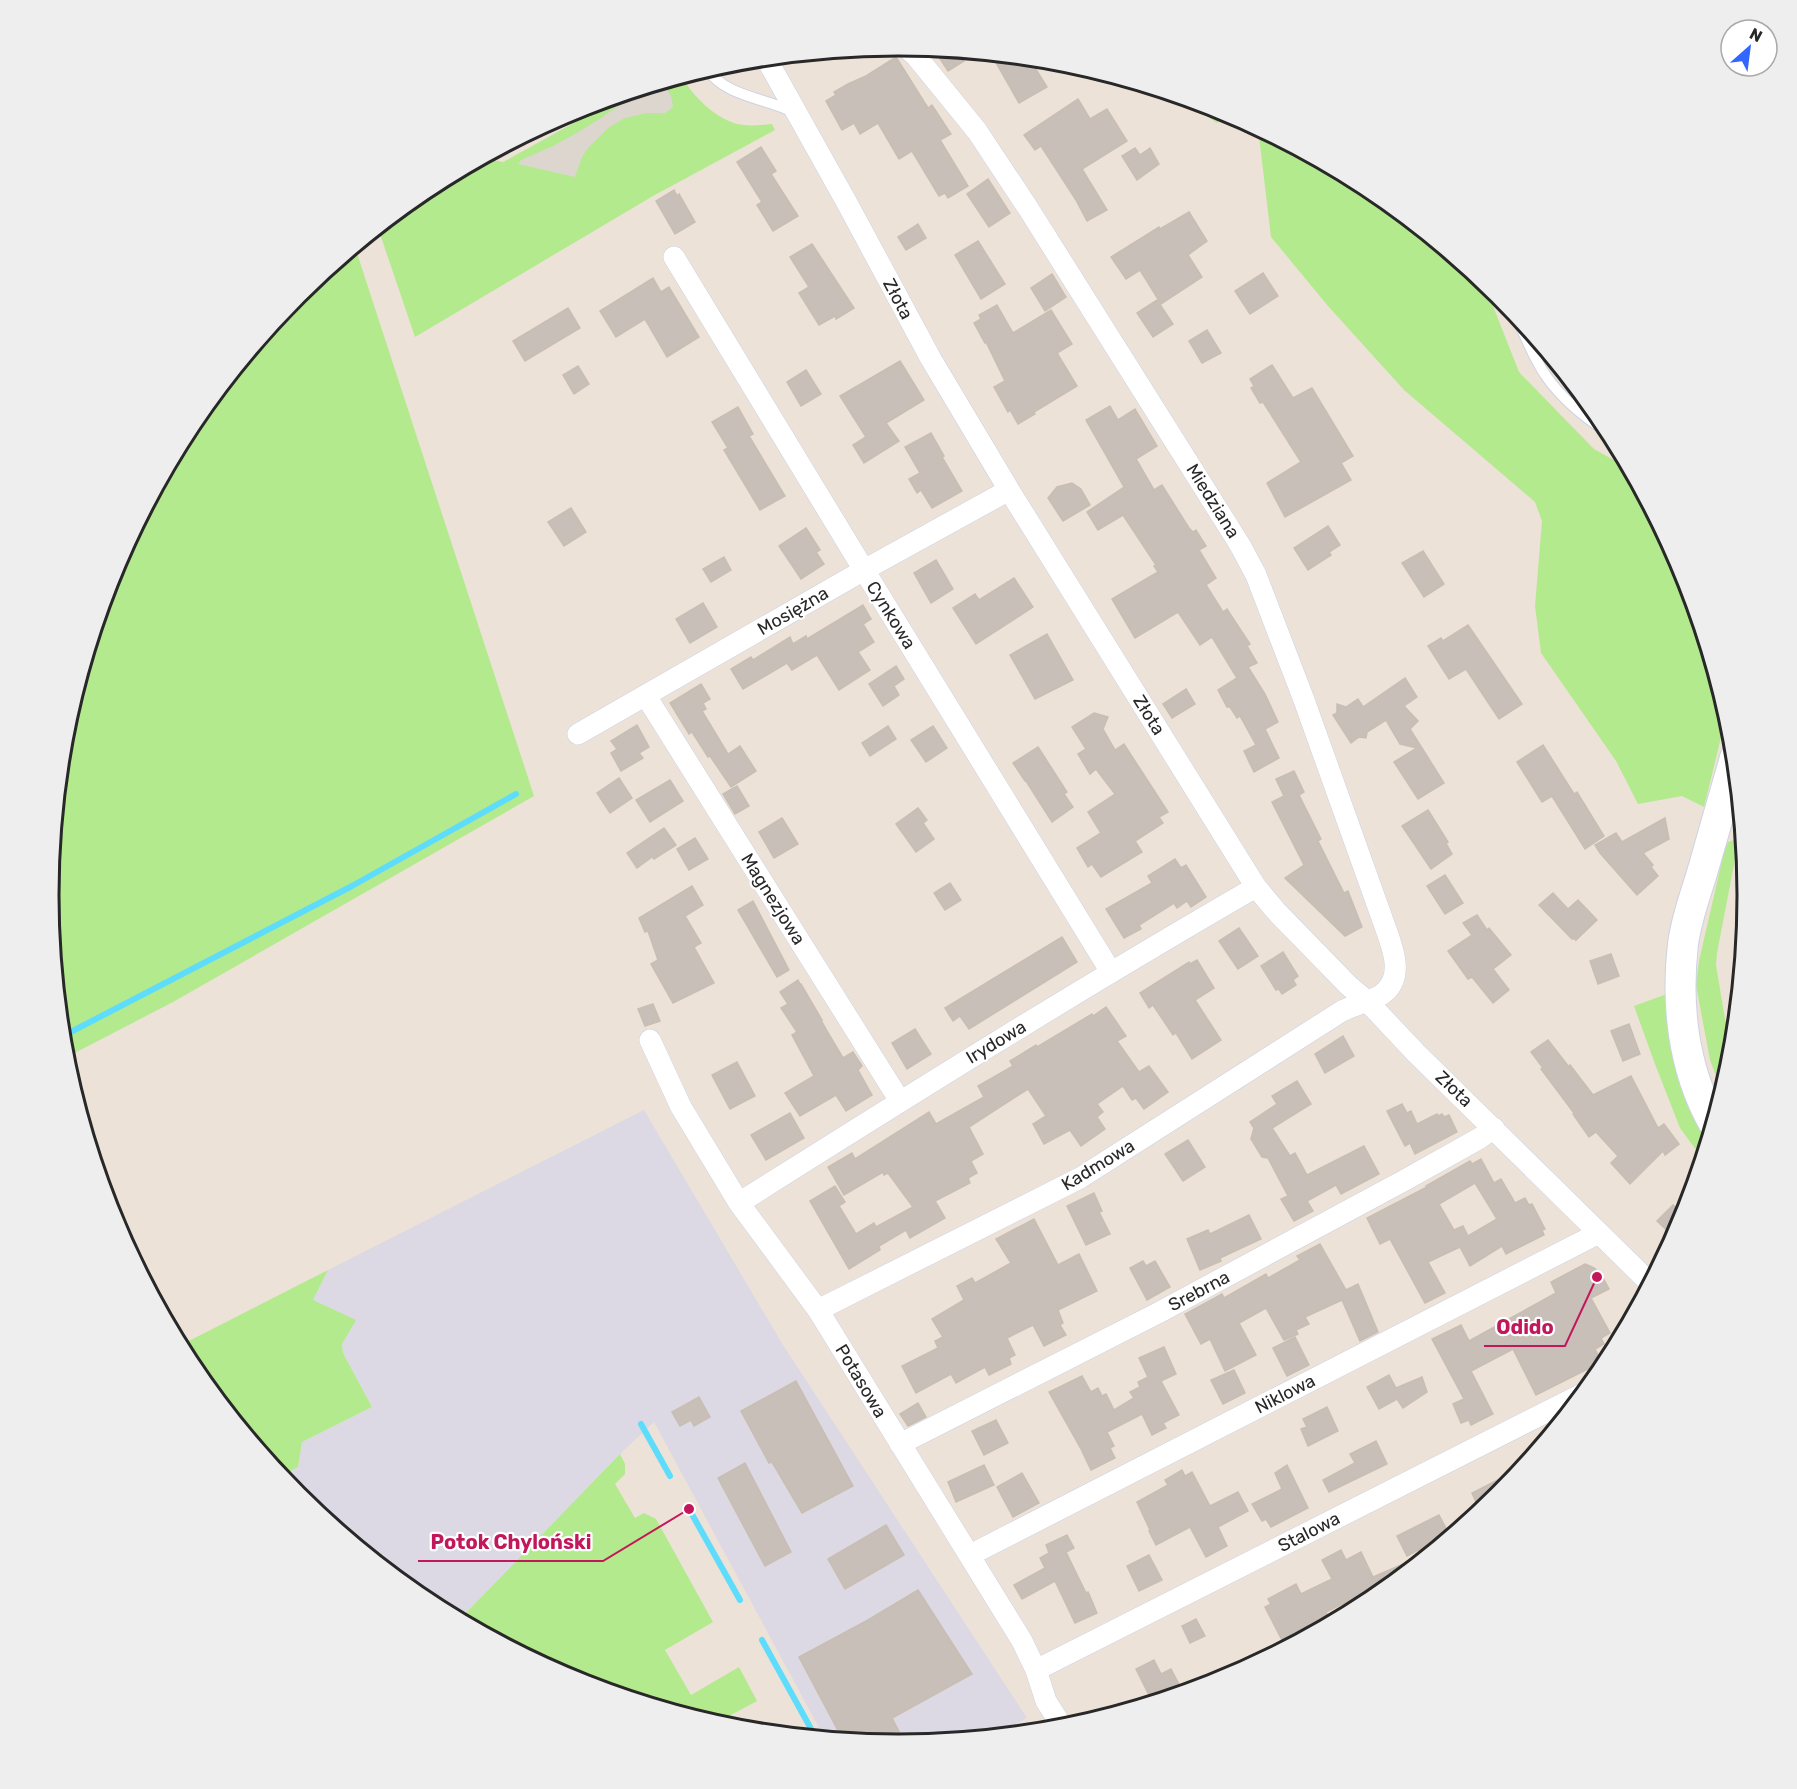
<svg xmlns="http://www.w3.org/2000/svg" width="1797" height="1789" viewBox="0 0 1797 1789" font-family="Rubik,sans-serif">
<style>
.industrial{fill:#dcd9e4}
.green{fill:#b3ea8d}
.plaza{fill:#dcd6cf}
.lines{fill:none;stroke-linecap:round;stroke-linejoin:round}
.stream{stroke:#5edcfb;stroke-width:6}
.building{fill:#c7bfb8;stroke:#c8beb1;stroke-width:1.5;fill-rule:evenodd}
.lane-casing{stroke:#cdd3e3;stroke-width:12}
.street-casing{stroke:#cdd3e3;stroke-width:22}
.secondary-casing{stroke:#cdd3e3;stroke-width:32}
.lane{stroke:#fff;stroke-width:10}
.street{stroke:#fff;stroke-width:21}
.secondary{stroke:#fff;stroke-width:30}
.labels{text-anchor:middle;stroke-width:4.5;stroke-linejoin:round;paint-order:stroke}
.street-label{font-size:18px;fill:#282828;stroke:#fff}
.rim{fill:none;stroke:#282828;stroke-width:3}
.leader{fill:none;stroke:#c2185b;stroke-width:2}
.callout-dot{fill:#c2185b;stroke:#fff;stroke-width:2}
.callout-label{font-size:20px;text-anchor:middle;font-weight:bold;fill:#c2185b;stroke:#fff;stroke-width:4.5;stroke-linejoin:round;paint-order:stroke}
</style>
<rect width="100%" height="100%" fill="#ede2d8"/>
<polygon class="industrial" points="644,1110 783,1345 1027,1718 1017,1723 1022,1732 898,1744 824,1737 654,1422 620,1454 460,1619 426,1601 298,1495 282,1476 298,1467 302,1442 372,1407 343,1353 342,1344 313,1300 328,1270"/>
<g class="green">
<path d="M682 77C693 96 713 116 734 123 746 127 760 125 772 124L775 130 653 196 415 337 378 228 427 188 482 158 503 162 628 93Z"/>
<polygon points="1180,97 1224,110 1227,111 1217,123"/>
<polygon points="1258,128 1371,188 1492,288 1493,306 1519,372 1594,449 1630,469 1683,570 1727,713 1704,807 1682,796 1638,804 1616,761 1541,653 1535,606 1542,521 1535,502 1404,390 1328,306 1271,237"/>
<polygon points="355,247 534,796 173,1002 65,1058 49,894 65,728 114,569 192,422 298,294"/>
<polygon points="1734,840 1737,849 1717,953 1716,965 1725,1019 1734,1041 1732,1061 1722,1092 1710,1060 1696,985 1699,961 1724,852 1728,842"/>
<polygon points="1667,994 1694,1115 1708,1139 1702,1158 1680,1128 1655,1064 1634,1006"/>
<polygon points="328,1270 313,1300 356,1320 342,1344 343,1353 372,1407 302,1442 298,1467 282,1476 192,1366 181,1345"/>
<polygon points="620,1454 625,1464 625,1474 615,1484 635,1518 644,1513 656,1519 713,1622 665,1650 691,1695 739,1667 757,1701 716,1723 573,1679 460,1619"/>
</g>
<polygon class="plaza" points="663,83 671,96 673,105 672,108 665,113 647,113 625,118 608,128 588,148 582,157 575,177 518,164 521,160 553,146 575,134 601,118 642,89"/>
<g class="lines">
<g class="stream">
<polyline points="63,1036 352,886 516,794"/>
<polyline points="641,1424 670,1476"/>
<polyline points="689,1509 740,1600"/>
<polyline points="762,1640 815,1736"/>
</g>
</g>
<g class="building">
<polygon points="933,48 958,51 964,61 948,71"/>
<polygon points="991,54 1029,58 1047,87 1019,103"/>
<polygon points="896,57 928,108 932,105 951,134 940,140 968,186 948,198 945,193 939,196 912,151 899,159 878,123 860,134 854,123 842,130 826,101 836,95 834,92 848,84 866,76"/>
<polygon points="1078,99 1090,119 1107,109 1127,141 1082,169 1107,210 1087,221 1076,200 1041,146 1035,150 1024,135"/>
<polygon points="761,147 776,171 771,174 798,216 773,231 757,205 762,202 737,162"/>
<polygon points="1135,148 1140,155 1150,148 1159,164 1137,180 1122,156"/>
<polygon points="988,179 1010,213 989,227 967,194"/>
<polygon points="674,190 677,196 679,194 695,222 675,234 656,201"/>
<polygon points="1189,212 1207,241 1188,255 1202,277 1161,304 1140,270 1126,279 1111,257 1159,227 1160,229"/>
<polygon points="918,224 926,238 906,250 898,237"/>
<polygon points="978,241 1005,284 981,299 955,255"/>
<polygon points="812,244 854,308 836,319 835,316 819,325 799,293 809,287 790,257"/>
<polygon points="1263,273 1278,296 1250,314 1235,291"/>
<polygon points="1052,274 1066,297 1045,311 1031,288"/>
<polygon points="653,278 661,292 669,287 699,337 667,357 645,319 616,337 600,311"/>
<polygon points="1157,300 1173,324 1153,337 1137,313"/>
<polygon points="997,305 1013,333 1051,310 1072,344 1057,353 1077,386 1034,412 1035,414 1018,424 1010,410 1008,412 994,387 1005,381 986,342 985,343 974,323 981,319 979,315"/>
<polygon points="568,308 580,328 525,361 513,341"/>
<polygon points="1207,330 1221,353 1202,363 1189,341"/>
<polygon points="900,361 924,400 886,423 899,441 864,463 853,445 866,437 840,396"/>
<polygon points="1272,365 1293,398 1312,388 1353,456 1341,463 1351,480 1285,517 1267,483 1301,462 1263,402 1260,403 1251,388 1254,386 1250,379"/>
<polygon points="578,366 589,384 574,394 563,375"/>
<polygon points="806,370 821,394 801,406 787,382"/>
<polygon points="1110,406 1118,420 1135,409 1157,446 1136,459 1154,490 1162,485 1189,528 1193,532 1196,530 1206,546 1199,550 1216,578 1206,585 1223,612 1227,609 1250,644 1247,646 1257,663 1248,667 1265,694 1278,722 1265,729 1279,758 1254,772 1244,751 1256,745 1240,716 1237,718 1230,707 1227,707 1218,690 1237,678 1212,637 1200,645 1178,612 1135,638 1112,599 1158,572 1154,566 1156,565 1123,515 1098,530 1087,512 1124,487 1086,420"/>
<polygon points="738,407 753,434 749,436 785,496 760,510 724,450 728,448 712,422"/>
<polygon points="931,433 944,456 942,457 962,491 932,508 921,490 917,493 909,479 920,473 905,447"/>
<polygon points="1072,483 1081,489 1090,505 1063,521 1048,498 1057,487"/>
<polygon points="571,508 586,532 564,546 548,522"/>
<polygon points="1328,526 1340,545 1329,552 1331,555 1308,570 1294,548"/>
<polygon points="806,528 820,550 816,552 824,564 801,579 779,546"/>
<polygon points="1423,551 1444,584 1424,597 1402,563"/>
<polygon points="724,557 731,570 711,582 703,569"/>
<polygon points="936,560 953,589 931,603 914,573"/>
<polygon points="1014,578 1033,607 976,644 953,608 975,594 979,600"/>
<polygon points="703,603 717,627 690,643 676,619"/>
<polygon points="863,605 871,619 863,624 874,642 858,652 870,670 839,690 817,655 792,670 787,663 743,689 731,669 751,657 753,660 790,637 793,644 806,636 807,639"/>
<polygon points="1468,625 1522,704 1499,719 1466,669 1449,679 1428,646 1441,638 1443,641"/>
<polygon points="1047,634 1073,680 1035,699 1010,655"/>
<polygon points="896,666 904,679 894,686 899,695 883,706 869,684"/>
<polygon points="1405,678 1417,697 1404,706 1418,721 1410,729 1444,783 1418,799 1394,762 1417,748 1400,744 1386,720 1367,732 1366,738 1359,737 1351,743 1333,715 1337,713 1337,704 1346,707 1358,699 1363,707"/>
<polygon points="701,684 710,699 703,703 706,709 702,711 728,754 740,746 756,771 731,787 710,756 708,757 692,732 689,734 670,703"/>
<polygon points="1186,689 1195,704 1172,718 1163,704"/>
<polygon points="1094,713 1108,717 1103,729 1115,750 1124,744 1168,812 1159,817 1163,823 1135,841 1142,852 1101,877 1092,864 1088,867 1077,848 1101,833 1088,812 1115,794 1096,769 1090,774 1078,754 1086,749 1072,727"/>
<polygon points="637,725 649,747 639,753 643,758 621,771 611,753 617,749 611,741"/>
<polygon points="888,726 896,739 870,756 862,743"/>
<polygon points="933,726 947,748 926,762 911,740"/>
<polygon points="1543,745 1574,794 1577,792 1604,836 1585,849 1552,796 1542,802 1517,762"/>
<polygon points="1038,747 1067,792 1064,794 1073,807 1052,822 1026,781 1025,781 1013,763"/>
<polygon points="1294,771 1304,792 1299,795 1321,839 1318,841 1344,893 1348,891 1362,927 1345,936 1285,878 1304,865 1272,802 1284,796 1276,779"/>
<polygon points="619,778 632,798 610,813 597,793"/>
<polygon points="670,780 683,801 650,822 636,800"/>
<polygon points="737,786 749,806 735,814 723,794"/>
<polygon points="918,808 927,820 923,823 934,839 916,852 896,824"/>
<polygon points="1428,810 1448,842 1446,843 1452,854 1431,869 1402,826"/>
<polygon points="782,818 798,844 774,858 759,832"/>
<polygon points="1665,818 1669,839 1643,853 1653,865 1651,867 1658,876 1637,895 1600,853 1595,845 1616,833 1622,842"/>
<polygon points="664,828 676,845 654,859 652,857 637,868 627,853"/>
<polygon points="695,838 708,859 689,870 677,849"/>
<polygon points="1175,859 1181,868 1186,865 1206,897 1191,907 1187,901 1177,908 1174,903 1139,925 1141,929 1124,938 1106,909 1152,883 1148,876"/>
<polygon points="1445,875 1463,903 1445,914 1427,886"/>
<polygon points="950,883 961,900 945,910 934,893"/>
<polygon points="692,886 703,905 685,916 701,943 694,947 714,983 673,1003 651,964 658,960 648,931 645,932 639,918"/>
<polygon points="1553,893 1568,909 1578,900 1597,920 1576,940 1576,939 1572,939 1539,905"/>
<polygon points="753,901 789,970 777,977 738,910"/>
<polygon points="1477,915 1487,930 1489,928 1511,955 1493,969 1509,990 1493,1003 1472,977 1468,979 1448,951 1472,935 1463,923"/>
<polygon points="1239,928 1258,956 1238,969 1219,941"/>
<polygon points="1062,937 1077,962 969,1029 960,1016 953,1021 945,1008"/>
<polygon points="1283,952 1298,976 1293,980 1296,985 1282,994 1279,989 1276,990 1261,966"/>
<polygon points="1611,954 1619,976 1598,984 1590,961"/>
<polygon points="1197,960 1214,988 1195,1000 1221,1040 1192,1059 1176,1033 1173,1035 1153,1005 1149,1008 1140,993 1189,962 1190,964"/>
<polygon points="798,980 800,984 801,984 822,1020 821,1020 827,1031 843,1058 853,1052 862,1066 858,1070 872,1095 846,1111 836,1095 800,1116 785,1093 814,1076 792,1035 797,1032 781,1008 788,1004 780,992"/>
<polygon points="653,1004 660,1021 645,1026 638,1009"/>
<polygon points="1106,1007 1126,1036 1117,1041 1139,1072 1149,1066 1168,1092 1144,1109 1136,1098 1132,1100 1123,1086 1097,1104 1103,1112 1097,1117 1105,1129 1081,1146 1070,1130 1044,1144 1033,1124 1046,1116 1028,1089 969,1127 983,1154 971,1161 977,1173 968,1178 970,1183 935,1201 945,1218 910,1238 906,1230 879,1246 880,1250 849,1269 810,1201 835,1186 845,1202 839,1206 856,1234 874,1223 876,1227 913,1207 888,1173 884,1175 883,1172 844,1195 828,1167 852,1153 855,1159 929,1112 936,1124 984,1097 978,1086 1013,1066 1010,1061 1036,1045 1037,1047 1092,1014 1093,1016"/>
<polygon points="1629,1024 1640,1054 1623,1061 1611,1031"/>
<polygon points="915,1029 931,1054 907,1069 892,1043"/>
<polygon points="1343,1036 1354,1056 1325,1073 1315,1054"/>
<polygon points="1548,1040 1569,1067 1570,1065 1593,1095 1631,1076 1658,1128 1664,1124 1679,1144 1665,1155 1663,1151 1630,1184 1611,1163 1618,1156 1596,1132 1589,1137 1573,1114 1574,1113 1541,1069 1543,1068 1531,1052"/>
<polygon points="737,1062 755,1096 730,1109 712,1075"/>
<polygon points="1297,1081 1311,1104 1272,1128 1290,1156 1295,1153 1307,1175 1364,1146 1379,1174 1341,1194 1336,1185 1307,1201 1313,1211 1294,1221 1281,1199 1288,1196 1268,1158 1262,1157 1251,1139 1254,1128 1250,1122 1277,1104 1272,1096"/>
<polygon points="1402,1104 1407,1113 1411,1111 1417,1124 1437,1114 1438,1116 1442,1114 1444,1117 1449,1115 1457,1132 1415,1154 1410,1143 1405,1146 1387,1111"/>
<polygon points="790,1113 804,1138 766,1160 751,1135"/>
<polygon points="1188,1140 1205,1167 1183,1181 1165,1154"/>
<path d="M1481 1159 1494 1183 1501 1179 1515 1203 1525 1198 1529 1205 1532 1204 1545 1229 1542 1230 1544 1235 1506 1254 1502 1246 1470 1266 1460 1247 1428 1262 1445 1293 1425 1303 1390 1239 1380 1244 1367 1218 1427 1187 1426 1186 1470 1161 1472 1164ZM1475 1183 1497 1219 1468 1236 1463 1226 1454 1230 1439 1204Z"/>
<polygon points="1094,1193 1102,1211 1099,1212 1110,1234 1086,1245 1067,1206"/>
<polygon points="1673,1205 1684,1216 1674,1237 1657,1221"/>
<polygon points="1249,1215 1261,1239 1220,1258 1221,1261 1200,1270 1187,1239 1208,1230 1210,1234"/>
<polygon points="1034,1219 1058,1265 1079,1254 1097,1291 1058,1310 1063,1323 1060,1325 1066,1335 1044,1346 1033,1325 1007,1338 1015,1355 1009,1358 1011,1364 989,1375 985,1367 956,1383 951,1374 916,1393 902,1366 938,1348 935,1341 943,1337 932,1319 964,1300 957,1286 972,1278 975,1283 1011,1263 996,1239"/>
<polygon points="1320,1244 1346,1290 1358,1284 1378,1332 1360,1341 1342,1300 1305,1317 1309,1324 1296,1330 1298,1334 1284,1340 1266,1308 1239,1323 1256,1355 1225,1371 1210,1339 1201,1344 1185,1314 1222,1294 1224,1298 1266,1274 1268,1278 1300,1260 1297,1256"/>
<polygon points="1143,1261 1146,1266 1155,1261 1170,1287 1147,1300 1130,1268"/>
<polygon points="1585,1264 1594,1268 1602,1276 1609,1289 1591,1298 1610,1333 1601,1338 1604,1344 1595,1349 1600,1359 1597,1362 1598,1364 1536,1395 1513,1349 1471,1371 1493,1414 1471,1425 1469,1420 1461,1423 1453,1404 1464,1399 1432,1339 1461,1325 1469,1341 1556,1293 1551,1282"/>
<polygon points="1295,1337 1309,1365 1287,1376 1273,1348"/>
<polygon points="1164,1347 1176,1374 1161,1381 1179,1415 1163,1423 1166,1428 1152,1435 1142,1414 1107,1432 1114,1446 1110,1448 1115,1458 1091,1470 1081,1449 1049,1392 1082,1376 1091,1392 1098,1388 1102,1396 1106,1394 1114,1410 1134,1398 1130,1392 1140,1387 1138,1382 1148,1377 1139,1358"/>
<polygon points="1234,1370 1245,1393 1223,1404 1211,1380"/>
<polygon points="1389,1375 1396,1388 1422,1377 1427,1392 1403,1408 1397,1399 1379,1409 1367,1387"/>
<polygon points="796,1381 853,1486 802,1513 772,1462 769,1463 741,1411"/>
<polygon points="699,1397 710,1417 694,1426 691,1420 680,1426 672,1412"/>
<polygon points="918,1403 926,1417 908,1426 900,1414"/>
<polygon points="1327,1407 1338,1431 1308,1446 1301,1429 1307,1427 1303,1419"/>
<polygon points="996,1420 1008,1443 984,1455 972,1431"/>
<polygon points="1376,1441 1387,1464 1329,1492 1323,1480 1355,1463 1350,1454"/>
<polygon points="745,1463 791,1552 765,1566 718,1478"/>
<polygon points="984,1465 994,1485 956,1502 948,1482"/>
<polygon points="1287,1465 1308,1508 1271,1527 1266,1519 1262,1521 1252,1504 1282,1489 1275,1473"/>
<polygon points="1521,1468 1499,1495 1480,1511 1472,1493"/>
<polygon points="1182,1470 1185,1476 1192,1472 1210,1506 1238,1492 1248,1511 1218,1527 1227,1546 1206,1557 1190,1527 1156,1545 1149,1531 1150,1530 1137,1502 1168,1485 1165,1480"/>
<polygon points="1022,1473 1039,1503 1013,1517 997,1487"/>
<polygon points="1439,1515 1449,1534 1407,1556 1397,1536"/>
<polygon points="886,1525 904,1555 845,1589 828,1559"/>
<polygon points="1067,1535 1074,1548 1066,1552 1086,1593 1088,1592 1089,1594 1097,1613 1075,1623 1055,1581 1022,1599 1014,1585 1045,1568 1040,1558 1049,1553 1046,1545"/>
<polygon points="1341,1550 1346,1560 1361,1552 1373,1577 1415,1559 1417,1562 1370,1601 1369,1602 1364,1593 1326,1612 1331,1622 1285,1646 1265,1607 1271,1604 1268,1599 1296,1584 1301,1594 1332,1579 1322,1560"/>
<polygon points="1149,1555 1162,1580 1139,1591 1127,1566"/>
<polygon points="918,1590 972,1674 892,1718 905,1743 898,1744 842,1738 799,1657 868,1620"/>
<polygon points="1196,1619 1205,1636 1190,1643 1182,1626"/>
<polygon points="1154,1660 1161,1674 1171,1669 1183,1692 1152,1701 1136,1669"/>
</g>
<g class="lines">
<defs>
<g id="lane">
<path d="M707 69C725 96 764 98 791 111"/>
<path d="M1515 313C1524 334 1533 357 1546 376 1562 399 1588 420 1612 435"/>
</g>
<g id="street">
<polyline points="766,58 847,203 931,359 1009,490 1256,887 1276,911 1349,986 1367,1001 1416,1053 1650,1283"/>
<polyline points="674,257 864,570 1111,972"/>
<polyline points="646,696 900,1101"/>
<polyline points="578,734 864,570 1009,490"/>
<polyline points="650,1040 681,1107 739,1203 818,1310 1022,1641 1036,1670 1046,1701 1063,1728"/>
<path d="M739 1203C910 1095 1081 988 1256 887"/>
<path d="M818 1310 1080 1178 1342 1011C1354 1005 1369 1002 1381 995 1408 977 1390 942 1382 918L1304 700 1256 575 1240 545 1028 208 977 131 916 56 904 46"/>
<polyline points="900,1444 1158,1313 1405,1180 1480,1138 1494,1128"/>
<polyline points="970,1555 1599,1233"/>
<polyline points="1036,1670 1582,1394"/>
</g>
<path id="secondary" d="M1713 1122C1683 1068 1676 1004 1683 944 1686 920 1695 896 1702 873 1713 835 1724 796 1735 758"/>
</defs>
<use href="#lane" class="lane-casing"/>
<use href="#street" class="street-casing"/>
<use href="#secondary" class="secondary-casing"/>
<use href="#lane" class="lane"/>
<use href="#street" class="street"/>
<use href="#secondary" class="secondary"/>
</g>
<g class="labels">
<g class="street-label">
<text transform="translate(898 299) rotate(62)" y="6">Złota</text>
<text transform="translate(1213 501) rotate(58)" y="6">Miedziana</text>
<text transform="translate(793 611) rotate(-30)" y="6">Mosiężna</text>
<text transform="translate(891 615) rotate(58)" y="6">Cynkowa</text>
<text transform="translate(1149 715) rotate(58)" y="6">Złota</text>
<text transform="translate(773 899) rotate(58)" y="6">Magnezjowa</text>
<text transform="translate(996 1042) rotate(-31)" y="6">Irydowa</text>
<text transform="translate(1454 1089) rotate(44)" y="6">Złota</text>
<text transform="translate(1098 1165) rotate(-31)" y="6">Kadmowa</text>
<text transform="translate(1199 1291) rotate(-28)" y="6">Srebrna</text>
<text transform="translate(861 1381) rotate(59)" y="6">Potasowa</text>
<text transform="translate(1285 1394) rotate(-27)" y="6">Niklowa</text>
<text transform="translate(1309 1532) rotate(-27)" y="6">Stalowa</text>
</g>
</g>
<path d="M0 0H1797V1789H0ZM59 895a839 839 0 1 1 1678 0a839 839 0 1 1-1678 0Z" fill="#eee" fill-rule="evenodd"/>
<path class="rim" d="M59 895a839 839 0 1 1 1678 0a839 839 0 1 1-1678 0Z"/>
<path class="leader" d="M1597 1277L1565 1346H1484M689 1509L603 1561H418"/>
<g class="callout-dot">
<circle cx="1597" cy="1277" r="6"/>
<circle cx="689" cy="1509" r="6"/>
</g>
<g class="callout-label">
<text x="1525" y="1334">Odido</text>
<text x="511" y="1549">Potok Chyloński</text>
</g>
<g transform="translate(1749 48) rotate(28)"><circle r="28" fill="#ffffff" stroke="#a9a9a9" stroke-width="1.5"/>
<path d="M0-4.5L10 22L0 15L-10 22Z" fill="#3266ff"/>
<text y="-9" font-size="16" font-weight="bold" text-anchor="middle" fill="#282828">N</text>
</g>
</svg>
